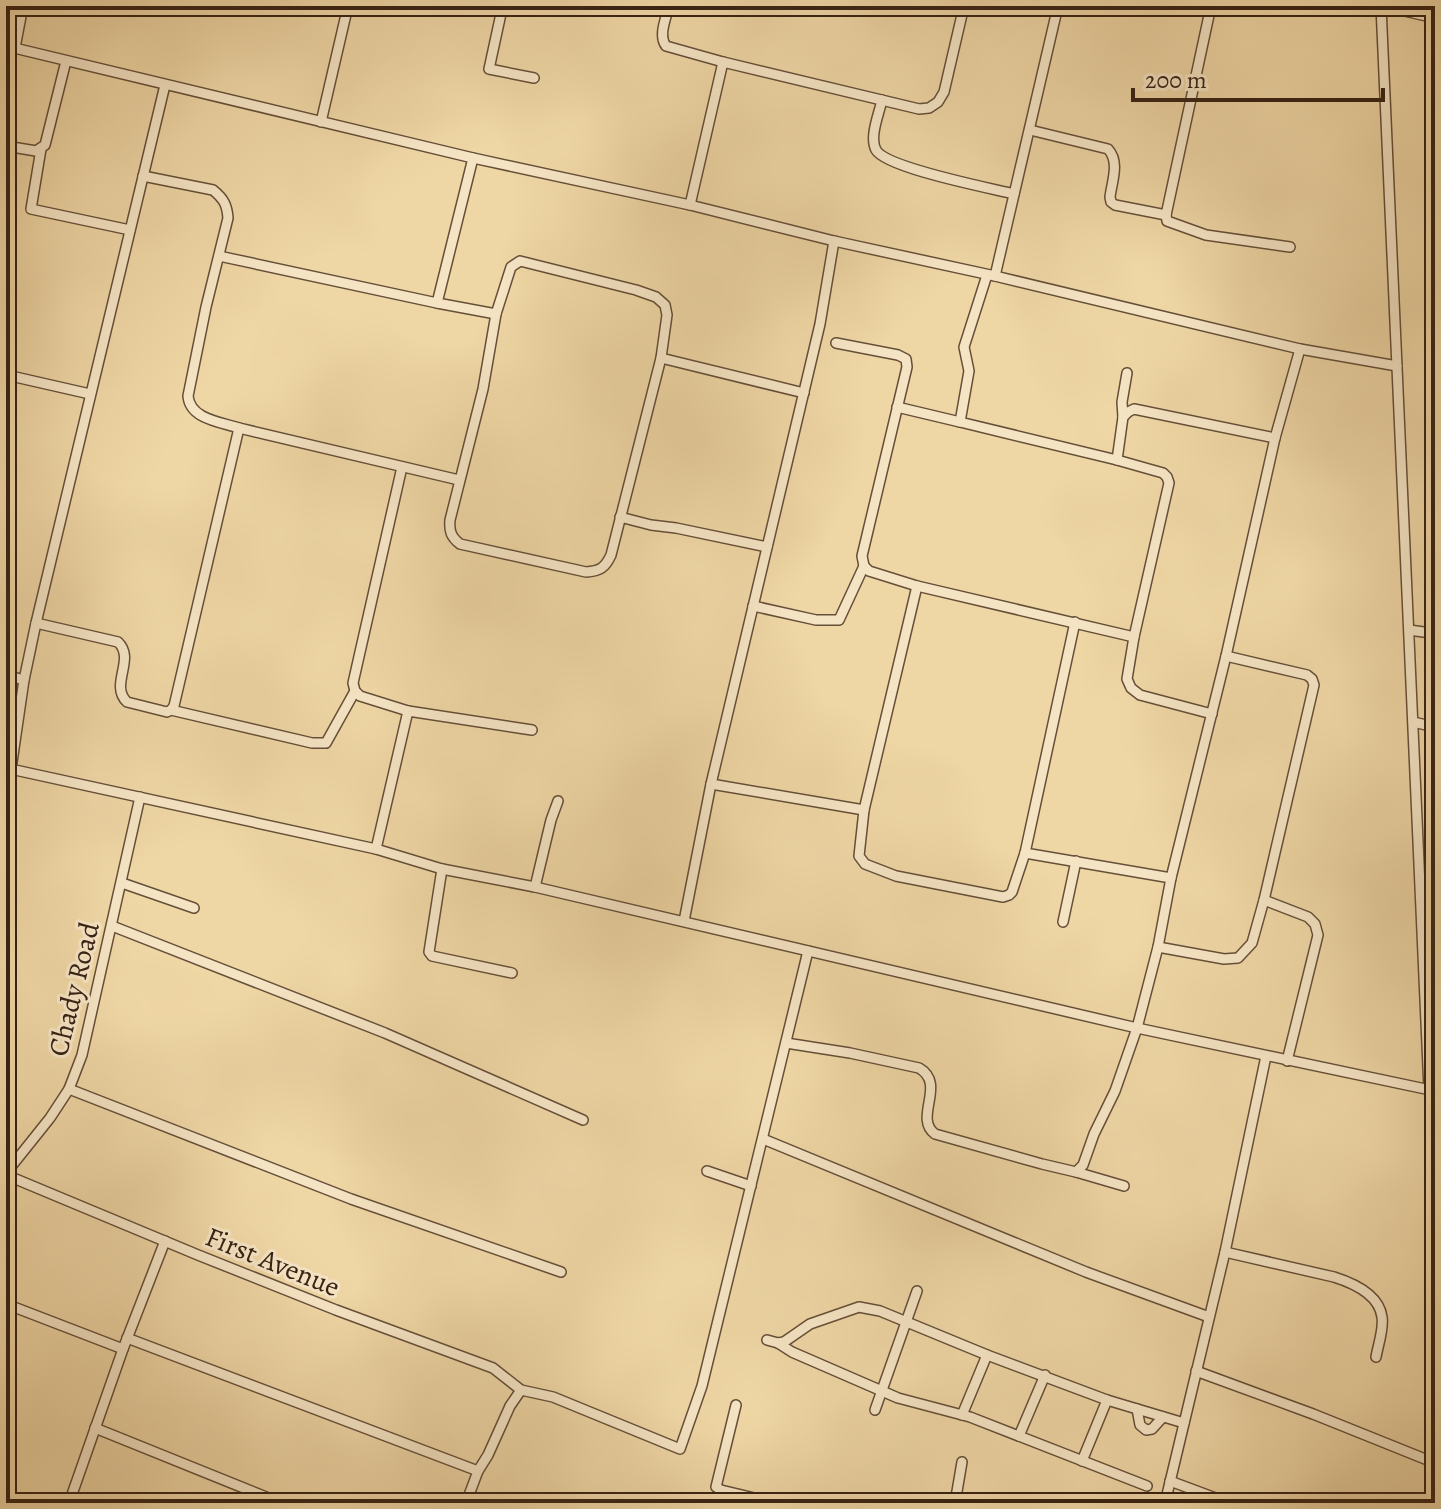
<svg xmlns="http://www.w3.org/2000/svg" width="1441" height="1509" viewBox="0 0 1441 1509" font-family="Alegreya,serif">
<style>
.lines{fill:none;stroke-linecap:round;stroke-linejoin:round}
.minor-casing{stroke:#654f38;stroke-width:12}
.minor{stroke:#f5e4c4;stroke-width:9}
.labels{text-anchor:middle;stroke-width:6;stroke-linejoin:round;paint-order:stroke}
.street-label{font-size:28px;fill:#372214;stroke:#f5e4c4}
</style>
<rect width="100%" height="100%" fill="#efd6a5"/>
<filter id="stains"><feTurbulence type="fractalNoise" baseFrequency=".0025" numOctaves="4"/><feColorMatrix values="0 0 0 0 .2 0 0 0 0 .09 0 0 0 0 .02 0 0 0 .5 -.17"/></filter>
<radialGradient id="worn" r=".72"><stop offset=".6" stop-color="#630" stop-opacity="0"/><stop offset="1" stop-color="#630" stop-opacity=".3"/></radialGradient>
<g class="lines">
<defs>
<g id="minor">
<polyline points="478,6 502,9 504,6"/>
<path d="M669 6C666 18 658 36 666 46L723 62"/>
<polyline points="1381,6 1429,1090"/>
<polyline points="1383,6 1435,18"/>
<polyline points="502,9 489,69 534,78"/>
<polyline points="6,46 473,158 690,205 834,241 995,276 1300,349 1397,366"/>
<polyline points="15,48 23,6"/>
<path d="M882 100C879 114 869 137 876 150 886 168 990 188 1014 194"/>
<polyline points="321,122 348,6"/>
<path d="M1030 130 1108 149C1120 162 1112 181 1110 197L1111 202 1115 205 1166 215 1167 221 1206 235 1290 247"/>
<polyline points="6,146 36,151 45,145 66,61"/>
<polyline points="41,149 31,209 130,230"/>
<polyline points="473,158 437,303 496,314"/>
<path d="M143 176 213 190C224 199 227 205 228 218L206 307 188 396C190 419 220 422 239 428L459 480"/>
<polyline points="690,205 723,62 919,109 929,108 938,102 944,92 964,6"/>
<polyline points="1166,215 1211,6"/>
<polyline points="219,256 437,303"/>
<path d="M520 261 636 290 656 297 665 305 667 315 661 358 611 555C605 568 600 571 586 572L460 544C451 537 449 531 450 520L483 389 496 314 511 267Z"/>
<polyline points="987,275 964,347 969,371 960,422 1117,460 1163,473 1167,477 1169,483 1134,637 1127,679 1131,688 1140,695 1212,714"/>
<polyline points="995,276 1058,6"/>
<polyline points="836,343 898,355 906,359 907,367 862,556 864,566 869,571 917,586 1134,637"/>
<polyline points="661,358 804,393"/>
<polyline points="6,378 11,376 90,394"/>
<polyline points="897,407 960,422"/>
<polyline points="1123,417 1122,402 1127,373"/>
<polyline points="1117,460 1123,417 1128,412 1134,409 1275,438"/>
<polyline points="402,467 353,683 355,691 360,696 408,711"/>
<polyline points="620,517 651,525 676,528 767,547"/>
<polyline points="917,586 864,810 859,856 865,864 896,876 1003,897 1009,895 1012,892 1025,853"/>
<polyline points="753,606 816,620 839,620 864,566"/>
<polyline points="1075,622 1025,853 1171,878"/>
<path d="M36 623 118 642C136 659 109 685 127 702L167 712 171 710 174 706 239 428"/>
<polyline points="1409,630 1431,633 1435,616"/>
<polyline points="1226,656 1307,675 1312,679 1314,685 1264,900 1308,917 1315,924 1318,935 1287,1061"/>
<polyline points="6,675 24,680"/>
<polyline points="171,710 312,743 326,743 355,691"/>
<polyline points="1413,722 1435,727"/>
<polyline points="6,768 376,849 442,869 535,887 1137,1028 1435,1091"/>
<polyline points="11,769 24,680 36,623 165,85"/>
<polyline points="711,784 864,810"/>
<polyline points="376,849 408,711 532,730"/>
<polyline points="442,869 429,952 432,956 512,973"/>
<polyline points="122,883 194,908"/>
<polyline points="535,887 551,820 558,801"/>
<polyline points="684,921 711,784 820,324 834,241"/>
<polyline points="1063,922 1076,861"/>
<polyline points="112,926 385,1033 583,1120"/>
<polyline points="1158,947 1224,959 1238,958 1252,943 1264,900"/>
<path d="M786 1043 850 1053 919 1068C947 1084 913 1118 935 1134L1042 1164 1076 1172 1083 1165 1094 1134 1115 1091 1137 1028 1158 947 1171 878 1226 656 1275 438 1300 349"/>
<polyline points="69,1089 351,1199 561,1272"/>
<polyline points="763,1139 1086,1272 1209,1317"/>
<polyline points="707,1171 751,1186"/>
<polyline points="1076,1172 1124,1186"/>
<polyline points="6,1173 50,1118 69,1089 82,1055 140,797"/>
<polyline points="6,1175 198,1255 336,1310 493,1368 521,1390 553,1397 680,1449 702,1386 808,951"/>
<path d="M1225 1252 1334 1277C1353 1283 1379 1294 1382 1317 1384 1329 1378 1345 1376 1357"/>
<polyline points="6,1304 123,1349"/>
<polyline points="127,1338 478,1471"/>
<polyline points="767,1340 778,1343 784,1342 810,1324 859,1307 880,1311 987,1355 1107,1400 1184,1423"/>
<polyline points="778,1343 792,1352 898,1398 970,1417 1147,1486"/>
<polyline points="1196,1371 1313,1414 1435,1463"/>
<polyline points="736,1405 716,1487 721,1490 775,1503"/>
<polyline points="1137,1409 1140,1425 1146,1430 1152,1429 1163,1417"/>
<polyline points="875,1410 917,1291"/>
<polyline points="962,1415 987,1355"/>
<polyline points="95,1428 281,1503"/>
<polyline points="1019,1436 1045,1375"/>
<polyline points="1082,1461 1107,1400"/>
<polyline points="1170,1481 1229,1503"/>
<polyline points="69,1503 123,1349 165,1241"/>
<polyline points="466,1503 478,1471 488,1455 510,1406 521,1390"/>
<polyline points="955,1503 962,1462"/>
<polyline points="1165,1503 1225,1252 1266,1056"/>
</g>
</defs>
<use href="#minor" class="minor-casing"/>
<use href="#minor" class="minor"/>
</g>
<g class="labels">
<g class="street-label">
<text transform="translate(73 989) rotate(-76)" y="10">Chady Road</text>
<text transform="translate(273 1261) rotate(22)" y="10">First Avenue</text>
</g>
</g>
<rect width="1441" height="1509" fill="none" stroke="#efd6a5" stroke-width="32"/>
<rect x="8" y="8" width="1425" height="1493" fill="none" stroke="#372214" stroke-width="4"/>
<rect x="16" y="16" width="1409" height="1477" fill="none" stroke="#372214" stroke-width="2"/>
<path d="M1133 88v12h250v-12" fill="none" stroke="#372214" stroke-width="4"/>
<text x="1145" y="88" font-size="24" fill="#372214" stroke="#f5e4c4" stroke-width="6" paint-order="stroke">200 m</text>
<rect width="100%" height="100%" filter="url(#stains)"/>
<rect width="100%" height="100%" fill="url(#worn)"/>
</svg>
